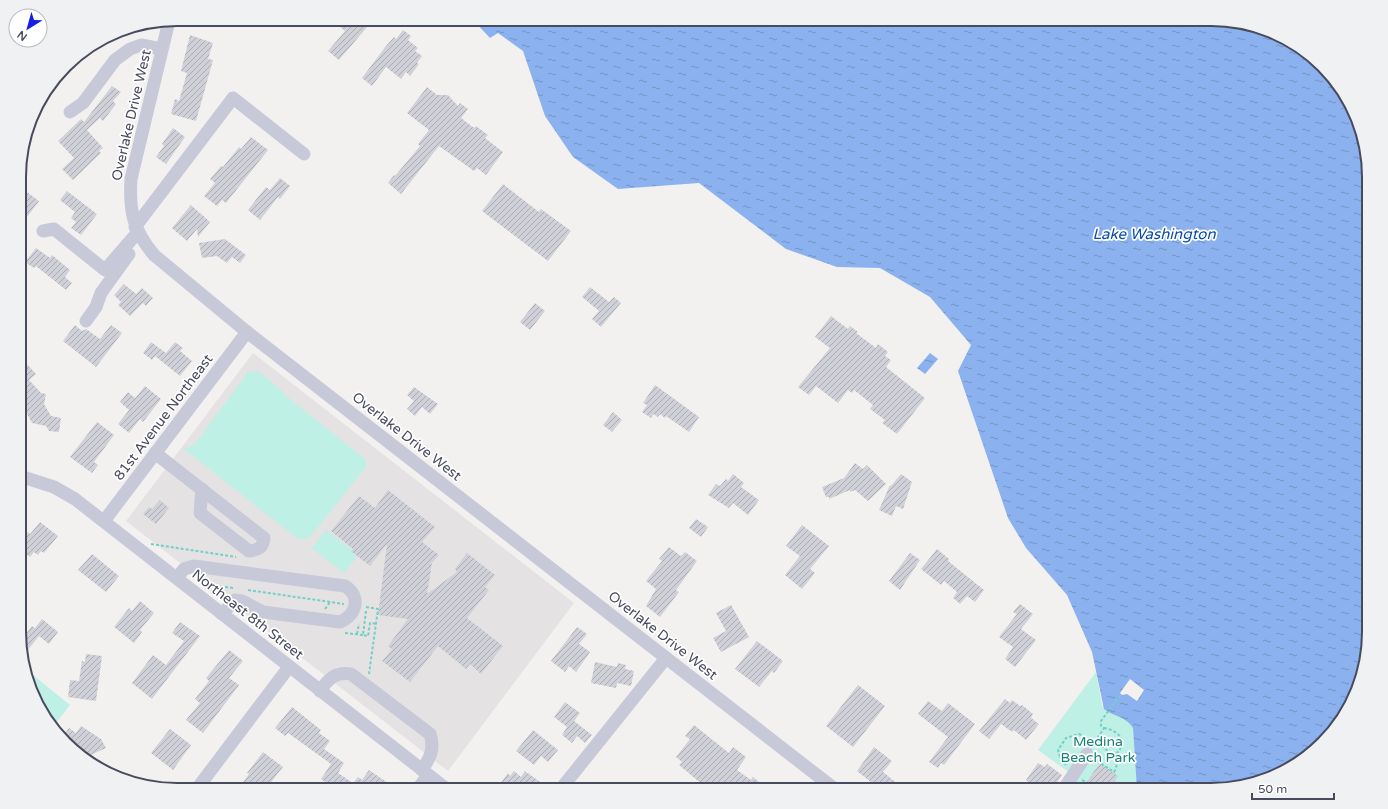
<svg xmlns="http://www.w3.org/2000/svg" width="1388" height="809" viewBox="0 0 1388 809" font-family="'Varela Round',sans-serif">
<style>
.education{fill:#e4e2e2}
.park{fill:#bef0e6}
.water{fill:url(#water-ripples)}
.pier{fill:#f3f1f0}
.building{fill:url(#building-hatch)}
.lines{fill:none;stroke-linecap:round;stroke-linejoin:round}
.path{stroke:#75cfc7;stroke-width:2;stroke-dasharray:3 2;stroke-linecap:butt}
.minor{stroke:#c7c9d8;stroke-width:13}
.labels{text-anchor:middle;stroke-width:3.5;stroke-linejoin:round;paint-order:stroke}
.street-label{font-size:14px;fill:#484a5e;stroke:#fff}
.park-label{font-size:14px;fill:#158277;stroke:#fff}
.water-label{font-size:15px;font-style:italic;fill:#094aaf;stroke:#fff}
.rim{fill:none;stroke:#484a5e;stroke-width:2}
</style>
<defs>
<pattern id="water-ripples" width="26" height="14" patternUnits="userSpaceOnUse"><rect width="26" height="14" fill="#8bb2ee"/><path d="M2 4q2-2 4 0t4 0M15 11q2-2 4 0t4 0" fill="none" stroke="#7493c4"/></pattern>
<pattern id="building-hatch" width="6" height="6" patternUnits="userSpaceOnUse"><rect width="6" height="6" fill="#d0d0d8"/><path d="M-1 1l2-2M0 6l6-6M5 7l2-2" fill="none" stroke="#ababb2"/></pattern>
</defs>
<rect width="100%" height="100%" fill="#f3f1f0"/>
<polygon class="education" points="253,353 574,603 448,771 126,521"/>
<g class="park">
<polygon points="258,371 282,391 286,396 366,460 366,467 309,538 298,539 184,449 195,444 248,372"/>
<polygon points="326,530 358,555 344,573 312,548"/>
<polygon points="28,671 70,705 53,727 46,719"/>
<polygon points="1096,672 1102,705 1129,722 1133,728 1137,790 1058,790 1070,773 1038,750"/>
</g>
<g class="water">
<path d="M472 19H1211L1252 24 1290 40 1322 65 1348 98 1369 167V642L1348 711 1322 744 1290 769 1221 790H1137L1133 728C1127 717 1113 716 1104 709L1092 652 1067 595 1026 548 1008 518 958 371 971 345 930 297 880 268 837 267 786 249 699 183 618 189 573 157 545 116 523 51 498 33 490 38Z"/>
<polygon points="930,353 938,359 925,374 917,368"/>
</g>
<polygon class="pier" points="1130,679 1144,690 1137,701 1127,694 1122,695 1120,693"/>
<g class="building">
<polygon points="331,19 374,19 339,60 328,51 345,31"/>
<polygon points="403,30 411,36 408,40 418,48 415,51 422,56 417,63 419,64 410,76 406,72 401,79 386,67 372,86 362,78 386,46 394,37 396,39"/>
<polygon points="190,35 213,43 208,59 213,60 196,121 171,114 175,99 179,101 187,73 181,71"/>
<polygon points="112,86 121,92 113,101 116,104 103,121 100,118 87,130 103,148 99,151 101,153 73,180 62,169 74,158 58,141 81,119 84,122"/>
<polygon points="427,87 437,95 448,95 458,106 460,103 468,109 461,118 474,128 476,126 488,135 485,138 503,152 486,175 477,168 474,171 439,146 401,194 388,183 394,175 395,176 420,146 418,144 429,130 407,113"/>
<polygon points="173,128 185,137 166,164 156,157 164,146 162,144"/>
<polygon points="251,137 268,150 226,203 222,200 217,206 204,196 215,183 210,179 221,166 223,167 239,147 241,149"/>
<polygon points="280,178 290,186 280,199 278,197 260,220 248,210 266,187 270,190"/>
<polygon points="503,184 539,212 541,209 571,231 548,261 482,211"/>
<polygon points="20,187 39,201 28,216 20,211"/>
<polygon points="67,191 97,214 81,235 71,228 76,222 71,218 75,212 60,200"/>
<polygon points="191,205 210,222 198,237 197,229 187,241 172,228"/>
<polygon points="225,239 246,255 240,263 232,257 227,263 217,256 202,258 199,243"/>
<polygon points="36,248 50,258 52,255 70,270 65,277 72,283 66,290 36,266 34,268 25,262"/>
<polygon points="124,284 136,294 142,288 153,298 146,306 143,303 130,316 118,305 121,302 114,295"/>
<polygon points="590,287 609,302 614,297 621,303 601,327 592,319 599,311 582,297"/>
<polygon points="535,303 545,311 530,330 520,322"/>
<polygon points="831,316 848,329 850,326 858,332 856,333 876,348 878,344 888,352 885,356 891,360 886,367 925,398 897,434 882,423 885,420 870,409 873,405 854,390 852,393 848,390 838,403 816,386 809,395 798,387 830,348 815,337"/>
<polygon points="75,325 82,331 86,329 100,339 111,325 122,333 96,367 63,341"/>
<polygon points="151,342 166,353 175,342 183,348 180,351 192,361 180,376 155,356 152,360 143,353"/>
<polygon points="25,362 36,374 29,380 41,393 46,394 44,404 51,416 61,418 59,432 49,431 46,426 32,423 20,400 20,366"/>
<polygon points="655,385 699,417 689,432 666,416 665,418 660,414 658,417 653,414 651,418 642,412 647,405 643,403"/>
<polygon points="145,386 161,399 143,422 140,419 129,433 118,424 129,410 120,402 128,392 135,398"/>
<polygon points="414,387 438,404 430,414 422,407 415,416 407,409 414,401 407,395"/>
<polygon points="613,412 622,420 612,432 603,425"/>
<polygon points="97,422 114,435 94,462 98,465 92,473 70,457"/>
<polygon points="855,463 863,469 867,465 886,484 868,501 855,490 850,492 850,490 829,499 829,497 826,497 822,487 844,478"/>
<polygon points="733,474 744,483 741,487 759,500 748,515 733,503 729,508 708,495 716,484 720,486 726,479 728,481"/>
<polygon points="901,474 912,482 903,509 896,506 892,516 879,510 890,485 891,486"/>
<polygon points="388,490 435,527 422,542 439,555 432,563 427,594 457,572 455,569 467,553 495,575 485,587 489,590 467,618 503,646 481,674 470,664 466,669 438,646 410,682 382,661 392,649 388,646 408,619 378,615 387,544 370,566 351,551 353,549 331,531 359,496 375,508"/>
<polygon points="160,500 169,508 156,524 143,514 149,507 152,509"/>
<polygon points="696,519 708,527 701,537 689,528"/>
<polygon points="40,522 58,536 44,553 41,551 38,555 34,552 30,557 20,549 20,541 28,532 30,534"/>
<polygon points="802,525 829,546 810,569 815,573 802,589 785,575 800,556 786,546"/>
<polygon points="669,547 681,556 685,552 697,561 676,590 679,592 660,617 646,606 656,589 646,581 662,561 659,559"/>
<polygon points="937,549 949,559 948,561 984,590 975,602 967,596 960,604 953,598 957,592 944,581 941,585 921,569"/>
<polygon points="910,553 920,560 900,590 889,581"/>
<polygon points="92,554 119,576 106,592 78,570"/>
<polygon points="140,601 154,613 140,630 142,632 134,643 114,627 129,608 132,611"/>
<polygon points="1020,604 1033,614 1021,629 1036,640 1015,667 1005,659 1013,647 999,637 1017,614 1013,612"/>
<polygon points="731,605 749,637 721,652 713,638 726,631 716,613"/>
<polygon points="42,619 58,632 49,644 39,636 27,651 20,646 20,641 32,626 35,628"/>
<polygon points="180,622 200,636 152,699 132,683 153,655 166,665 184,641 172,633"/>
<polygon points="577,627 587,634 579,644 590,652 576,672 569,666 565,672 551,661"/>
<polygon points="757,641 783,661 774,673 772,671 759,687 735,669"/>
<polygon points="229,650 243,661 229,678 239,685 203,733 186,720 200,703 195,699 209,681 206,678"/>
<polygon points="86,654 102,656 96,701 68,697 70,680 79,681 82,661 85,662"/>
<polygon points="595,662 617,667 618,663 626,665 625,669 634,671 631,686 617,683 616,688 591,683"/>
<polygon points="858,685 885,706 853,747 826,726"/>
<polygon points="1005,699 1010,703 1012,700 1020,706 1022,705 1033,714 1031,718 1039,724 1026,740 1014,730 1012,732 1001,724 989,739 979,731"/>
<polygon points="928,701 942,711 948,703 975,724 944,765 941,763 938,768 929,762 948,737 918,714"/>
<polygon points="565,702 580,713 574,721 592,735 585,743 577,736 572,743 562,735 567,727 554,717"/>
<polygon points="292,707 321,730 319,733 330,741 324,749 344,763 338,773 353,783 358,777 362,780 369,770 388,783 383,790 336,790 321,779 331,764 288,733 285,736 275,728"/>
<polygon points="694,725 729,753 733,747 746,757 737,770 751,780 753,777 769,790 709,790 679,765 682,762 676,757 690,739 685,736"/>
<polygon points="81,726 101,739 106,748 86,757 63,736 69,728 76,733"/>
<polygon points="170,729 191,745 173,770 151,753"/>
<polygon points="533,730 558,750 548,762 541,756 534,765 516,751"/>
<polygon points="874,747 892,761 883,772 899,785 895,790 881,790 857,771"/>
<polygon points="263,752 283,767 265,790 247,790 241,785 249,774 247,773"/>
<polygon points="1038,763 1045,767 1047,764 1062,775 1052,790 1048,790 1042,785 1039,790 1025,790 1029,783 1026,780"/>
<polygon points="1100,763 1118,776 1109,790 1081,790"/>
<polygon points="514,771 521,777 525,771 551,790 505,790 499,785 508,773 510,776"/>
</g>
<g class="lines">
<g class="path">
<polyline points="151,544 236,557"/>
<polyline points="248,590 344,604"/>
<path d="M211 591C218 585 226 587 233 588"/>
<polyline points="366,607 378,609 369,674"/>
<polyline points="325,609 330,602"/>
<polyline points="366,611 363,635 368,636 370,623 377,624"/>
<polyline points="345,633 363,635"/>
<polyline points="357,634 359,624"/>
<path d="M1104 728C1112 729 1124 735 1122 745 1121 749 1117 753 1114 756"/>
<path d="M1097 761 1114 772C1123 758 1105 749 1095 742L1104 728 1101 726V721L1121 694"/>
<polyline points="1066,765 1060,757 1058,750 1066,738 1079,734 1095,742"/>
<polyline points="1082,780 1088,783"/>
</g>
<g class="minor">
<path d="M169 21 131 179C129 211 133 230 154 255L247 332 836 790"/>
<polyline points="70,112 83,103 115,60 130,49 141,45 162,49"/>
<polyline points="135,227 233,98 304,154"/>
<polyline points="43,231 54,229 105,270 138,232"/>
<polyline points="86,321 96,307 101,293 129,254"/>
<path d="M155 453 264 538C263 548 258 550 249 551L200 513 202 489"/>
<polyline points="20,476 54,487 75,499 448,790"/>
<polyline points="104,521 247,332"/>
<path d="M177 578 184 569 194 566 345 586C362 597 356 615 340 622L263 612 242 601 235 600 222 614"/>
<path d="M320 691C328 679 336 671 351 674L430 734C435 749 430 758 422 770"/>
<polyline points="196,790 289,667"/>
<polyline points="417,790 428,775"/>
<polyline points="560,790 666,658"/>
<polyline points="1063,790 1087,754"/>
</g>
</g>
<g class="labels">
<g class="street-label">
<text transform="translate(131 115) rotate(-77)" y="5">Overlake Drive West</text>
<text transform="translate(163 417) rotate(-53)" y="5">81st Avenue Northeast</text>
<text transform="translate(407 436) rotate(38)" y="5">Overlake Drive West</text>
<text transform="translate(248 614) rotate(38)" y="5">Northeast 8th Street</text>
<text transform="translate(663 635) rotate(38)" y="5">Overlake Drive West</text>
</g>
<g class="park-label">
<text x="1098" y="746">Medina<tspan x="1098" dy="16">Beach Park</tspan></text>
</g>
<g class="water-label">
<text x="1154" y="239">Lake Washington</text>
</g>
</g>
<path d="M0 0H1388V809H0ZM177 26H1211A151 151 0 0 1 1362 177V632A151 151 0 0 1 1211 783H177A151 151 0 0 1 26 632V177A151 151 0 0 1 177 26Z" fill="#f0f1f2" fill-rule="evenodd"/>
<path class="rim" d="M177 26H1211A151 151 0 0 1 1362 177V632A151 151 0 0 1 1211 783H177A151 151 0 0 1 26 632V177A151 151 0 0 1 177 26Z"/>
<g transform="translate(28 28) rotate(217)"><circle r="19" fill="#ffffff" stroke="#b6b7bf"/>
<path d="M0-3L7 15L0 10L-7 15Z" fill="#151de7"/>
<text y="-6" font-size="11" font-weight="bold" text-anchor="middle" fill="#484a5e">N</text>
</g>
<path d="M1252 793v6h82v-6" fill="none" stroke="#484a5e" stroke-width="2"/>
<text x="1258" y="793" font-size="12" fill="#484a5e" stroke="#ffffff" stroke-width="3" paint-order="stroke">50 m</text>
</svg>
